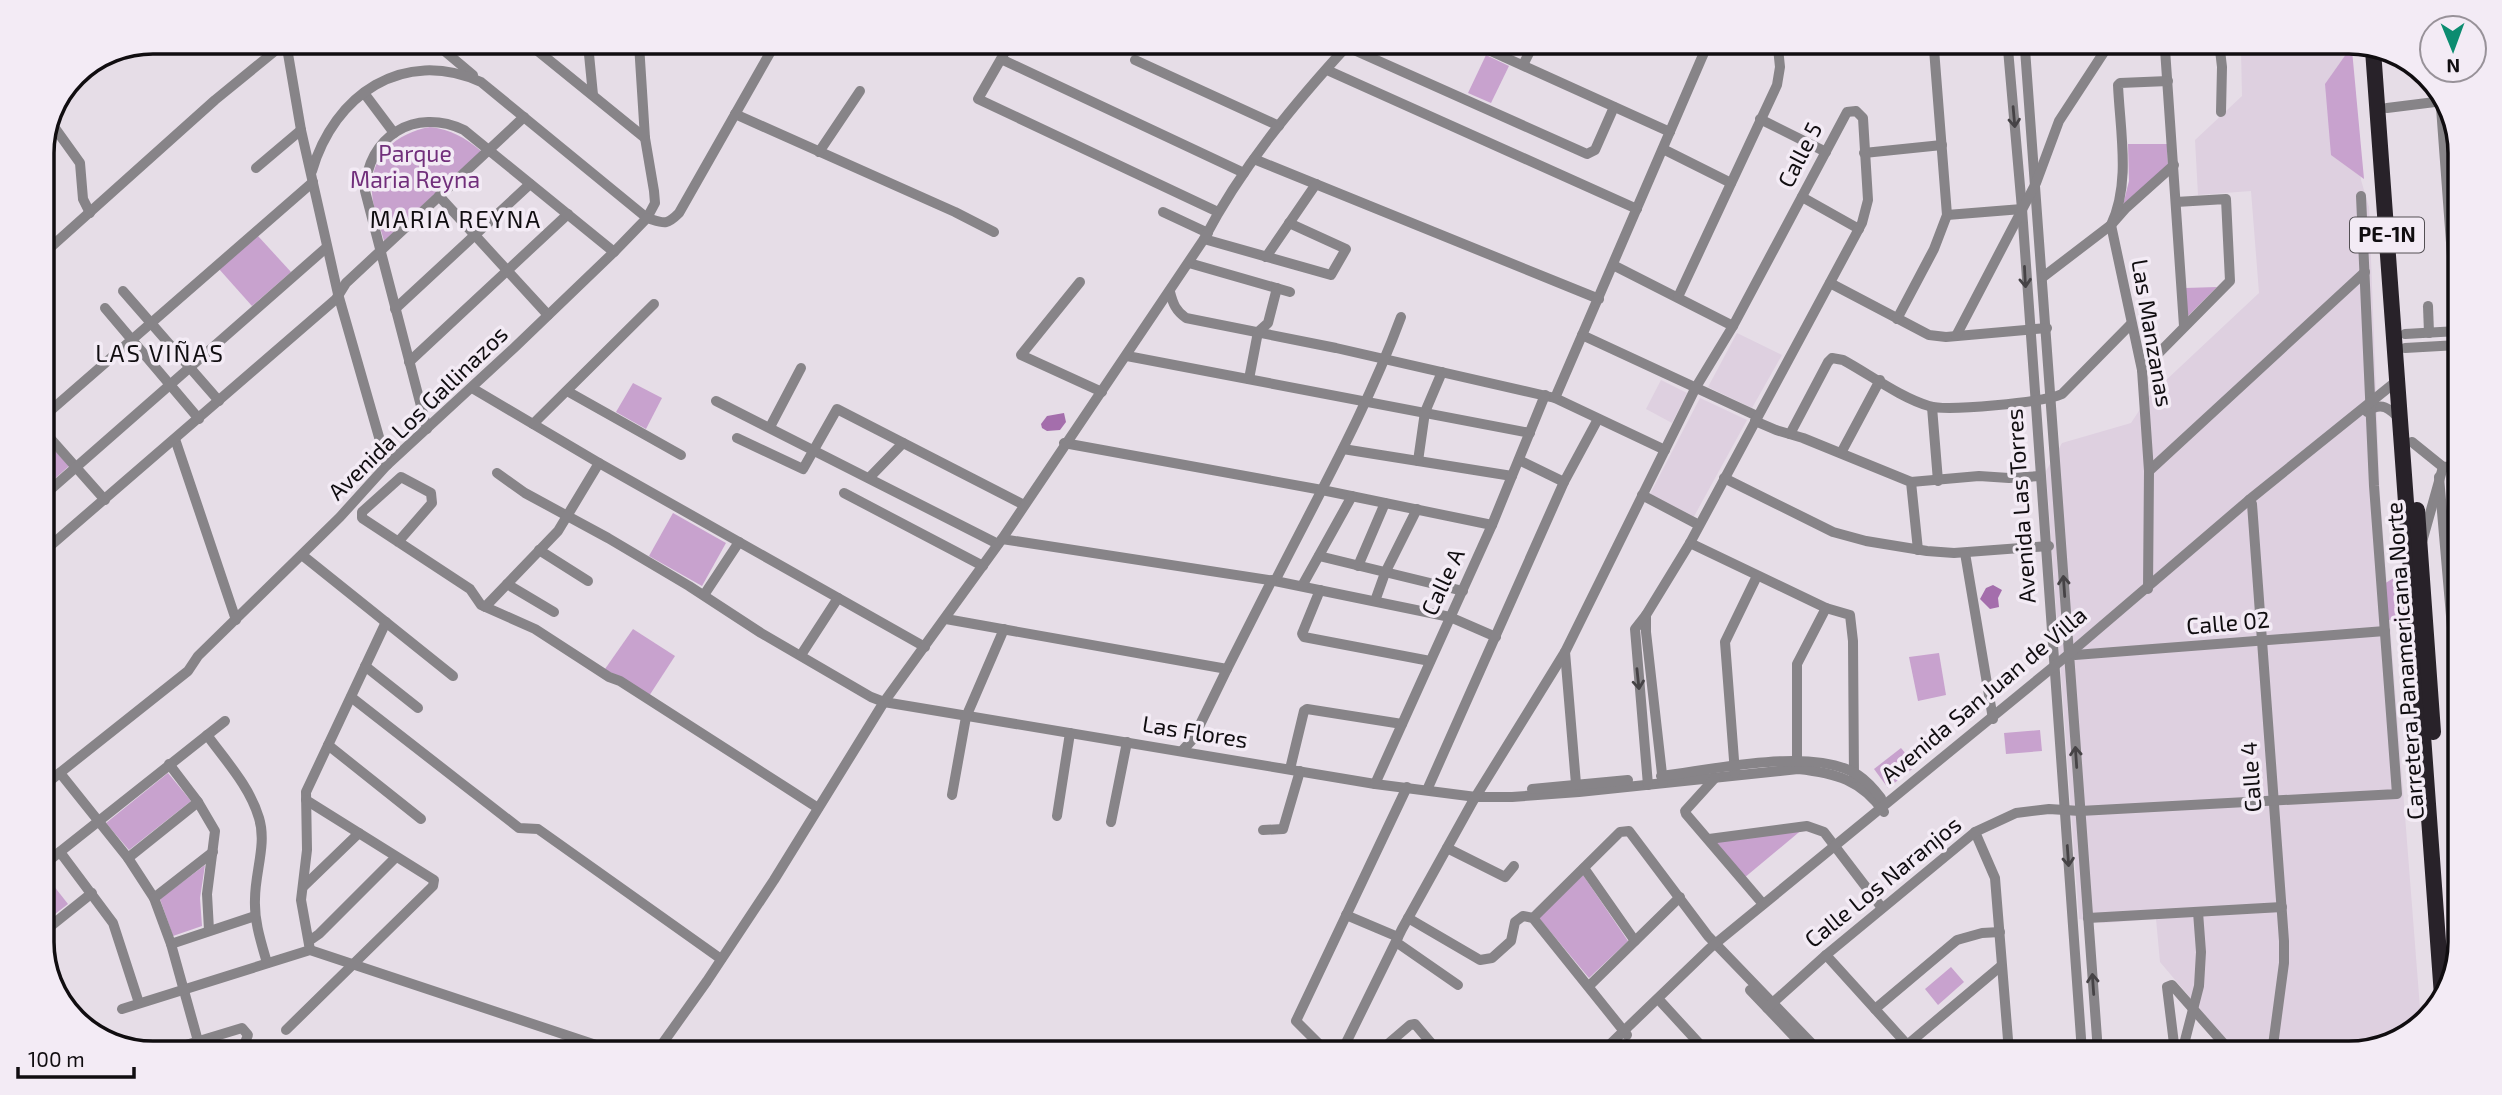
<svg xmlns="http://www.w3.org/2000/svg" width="2502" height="1095" viewBox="0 0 2502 1095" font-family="'Exo 2',sans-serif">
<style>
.built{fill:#ded0e0}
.green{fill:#c8a2ce}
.water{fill:#a46eac}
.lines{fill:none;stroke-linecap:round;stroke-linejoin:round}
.minor{stroke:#878488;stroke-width:10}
.highway{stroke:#282229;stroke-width:16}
.oneway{stroke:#464346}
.labels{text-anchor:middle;stroke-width:7;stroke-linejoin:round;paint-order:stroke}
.shield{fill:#f3ebf5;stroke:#545055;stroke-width:2}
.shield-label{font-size:21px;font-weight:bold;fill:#100d10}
.park-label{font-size:23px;fill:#712f7b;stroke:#f3ebf5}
.street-label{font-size:23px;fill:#100d10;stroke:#f3ebf5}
.neighbourhood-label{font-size:24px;letter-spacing:2px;fill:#100d10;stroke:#f3ebf5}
.rim{fill:none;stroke:#100d10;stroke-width:3.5}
</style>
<rect width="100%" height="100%" fill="#e6dde7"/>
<g class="built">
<polygon points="2241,50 2347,50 2361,180 2369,207 2380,495 2421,1021 2411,1034 2350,1053 2237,1053 2160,962 2156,919 2104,923 2079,919 2046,471 2062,443 2131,423 2148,397 2259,293 2251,191 2198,195 2195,140 2242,96"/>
<polygon points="1737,333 1782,355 1752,408 1708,387"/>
<polygon points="1661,380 1687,393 1672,423 1646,409"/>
<polygon points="1700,398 1747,420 1692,520 1649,496"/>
</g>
<g class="green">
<polygon points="2349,50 2352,50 2364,179 2331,155 2325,84"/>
<polygon points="1486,55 1509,66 1491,103 1468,93"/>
<path d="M430 127C452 130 464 137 481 151L384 241C380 225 373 209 372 193 369 156 396 133 430 127Z"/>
<polygon points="2128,144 2167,144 2168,167 2123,205 2129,181"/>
<polygon points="258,236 291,272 252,306 219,269"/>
<polygon points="2217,287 2186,318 2185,288"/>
<polygon points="633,383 662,398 646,429 616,412"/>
<polygon points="42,437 69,466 42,490"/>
<polygon points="673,513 726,543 702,586 649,556"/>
<polygon points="2403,572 2406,626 2387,619 2384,584"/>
<polygon points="633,629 675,656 649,696 605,669"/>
<polygon points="1939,653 1946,695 1918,701 1909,657"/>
<polygon points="2040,730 2042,751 2006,754 2004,733"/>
<polygon points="1901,748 1916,766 1888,788 1874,769"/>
<polygon points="168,773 191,801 129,850 106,823"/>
<polygon points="1804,828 1744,878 1714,840"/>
<polygon points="205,865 200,898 202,926 173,936 160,899"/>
<polygon points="42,871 68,904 46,921 42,916"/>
<polygon points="1583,875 1628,941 1589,978 1539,918"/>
<polygon points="1951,967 1964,982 1938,1005 1925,989"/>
</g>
<g class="water">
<polygon points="1064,413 1066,422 1060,430 1047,431 1042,428 1041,424 1047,416"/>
<polygon points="1993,585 2002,590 1998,598 1999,607 1990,609 1980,599 1986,588"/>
</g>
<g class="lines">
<g class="minor">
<polyline points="435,43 473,75"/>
<polyline points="528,43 645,138"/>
<polyline points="588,44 593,95"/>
<polyline points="1009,45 978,99 1218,212"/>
<polyline points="1345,46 1587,154 1595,150 1614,107"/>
<polyline points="1482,47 1670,132"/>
<polyline points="2008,49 2022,209 2082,1052"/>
<polyline points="2025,49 2098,1052"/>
<polyline points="2165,49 2184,326"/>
<polyline points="2220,50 2222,67 2221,112"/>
<polyline points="1003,60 1244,173"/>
<polyline points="1135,60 1279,126"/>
<polyline points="1523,65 1532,47"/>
<polyline points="1327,70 1637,209"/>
<polyline points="364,93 394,133"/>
<polyline points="2440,94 2458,337"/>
<polyline points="2387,108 2443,101"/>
<polyline points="735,114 955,212 994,232"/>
<polyline points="1760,119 1826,152"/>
<polyline points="52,124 80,163 83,199 90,213"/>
<polyline points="1663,149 1731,183"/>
<polyline points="819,152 860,91"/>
<polyline points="1864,153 1942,145"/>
<polyline points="1254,159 1599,299"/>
<polyline points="256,168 301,130"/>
<path d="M312 171C334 95 403 47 481 82L647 218 655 203 654 191 645 138 639 44"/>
<polyline points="439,196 548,315"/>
<polyline points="1802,197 1859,229"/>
<polyline points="1163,212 1208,233"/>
<polyline points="1947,215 2022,209"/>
<polyline points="1204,239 1331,275 1346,249 1289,223"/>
<polyline points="42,255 215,100 286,42 301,130 338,294 387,465"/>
<polyline points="1266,257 1316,184"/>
<polyline points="1189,263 1290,292"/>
<polyline points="1613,265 1733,326"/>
<polyline points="2043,277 2111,225 2126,208 2174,165"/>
<polyline points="1080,282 1021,355 1102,392"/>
<polyline points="1830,283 1929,335 1946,337 2047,328"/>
<polyline points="123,291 219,401"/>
<path d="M1170 292C1173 304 1176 311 1186 318L1336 348 1555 398 1665 450"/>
<polyline points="1678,297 1777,85 1780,67 1778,48"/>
<polyline points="2428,306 2429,333"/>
<polyline points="105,308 199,419"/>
<polyline points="395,309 530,184"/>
<polyline points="1897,319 1934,249 1947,215 1934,49"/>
<polyline points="2405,334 2458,331"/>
<polyline points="1582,335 1757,416"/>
<polyline points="1956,336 2036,183 2059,121 2106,49"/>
<polyline points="2405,348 2458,345"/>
<polyline points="1127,356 1530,433"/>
<polyline points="409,362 568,214"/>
<polyline points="2142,370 2230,281 2226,199 2176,202"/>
<polyline points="1249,379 1258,332 1268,323 1277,288"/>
<polyline points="472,388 599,463 925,647"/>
<polyline points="567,391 681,455"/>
<polyline points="1555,398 1706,48"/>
<polyline points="716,401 998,544"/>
<polyline points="1932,407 1938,481"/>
<path d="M2367 412C2381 401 2390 408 2400 420"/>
<polyline points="42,418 313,182"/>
<polyline points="1755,421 1776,430 1803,438 1911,482 1918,550"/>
<polyline points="533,424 654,304"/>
<polyline points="770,427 801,368"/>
<polyline points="42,429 105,500"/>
<path d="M427 429 365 191C367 136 415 107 464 130L614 252"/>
<path d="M1790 434 1828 362 1832 358 1843 360C1869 374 1901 398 1929 406 1946 412 2045 402 2062 394L2131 324"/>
<polyline points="737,438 803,469 837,409 1024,505"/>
<polyline points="175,439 236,620"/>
<polyline points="2412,442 2443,467 2457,466"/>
<polyline points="1064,443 1322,490 1492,525"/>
<polyline points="1343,449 1512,476"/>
<polyline points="1841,453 1880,380"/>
<polyline points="1519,460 1564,482"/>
<polyline points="1418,461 1425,412 1442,372"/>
<polyline points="2149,471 2365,272"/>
<path d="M497 473 525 493 608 538 689 586 761 633 871 697 884 702 1375 784 1476 797H1512L1579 792 1798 769C1836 773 1861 780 1884 812"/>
<polyline points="2439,477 2455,662"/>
<polyline points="869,478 903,443"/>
<polyline points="1724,478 1833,532 1866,541 1927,551 1954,553 2049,546"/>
<polyline points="1911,482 1979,476 2009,478 2040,476"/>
<polyline points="844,493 983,566"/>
<polyline points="1642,495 1699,525"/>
<polyline points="42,497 327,247"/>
<polyline points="2249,500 2252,504 2284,941 2284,963 2272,1053"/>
<polyline points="1002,539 1275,581 1450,617 1496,637"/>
<polyline points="398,542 432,503 431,493 401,477 362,512 362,518 470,589 481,605 535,629 609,677 620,681 818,808"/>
<polyline points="2422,542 2443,467"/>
<polyline points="1690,543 1826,608 1850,615 1853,641 1854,778"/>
<polyline points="539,550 588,581"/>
<polyline points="42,553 336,299 346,283 524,117"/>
<polyline points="1965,553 1993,719"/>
<polyline points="302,555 453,676"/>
<polyline points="1319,556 1463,591"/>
<polyline points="1358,566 1385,503"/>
<path d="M1275 581C1319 494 1367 409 1401 317"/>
<polyline points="507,584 554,612"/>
<polyline points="1302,586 1352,496"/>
<path d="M2148 589 2149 471 2142 370 2111 225C2131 183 2120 131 2118 85L2120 83 2168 81"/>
<polyline points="1320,590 1302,634 1304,637 1430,661"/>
<polyline points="704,595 739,542"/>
<polyline points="1375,601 1385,573 1417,509"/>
<polyline points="485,607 558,531 599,463"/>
<polyline points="1646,615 1646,632 1663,783"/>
<polyline points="946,619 1227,669 1272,580"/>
<polyline points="1565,652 1576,784"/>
<polyline points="801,655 838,598"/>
<polyline points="2075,655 2385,631"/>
<polyline points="365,666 418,708"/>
<polyline points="351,697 519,828 538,829 721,959"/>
<path d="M207 735C226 761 250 787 259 818 267 844 255 872 255 899 254 921 261 942 267 963"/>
<polyline points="328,745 421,819"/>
<polyline points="1182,751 1193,739 1227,669"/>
<polyline points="1797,760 1797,664 1826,608"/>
<polyline points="169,764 198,802 215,831 207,894 209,930"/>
<polyline points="1290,769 1304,711 1307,709 1402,724"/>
<polyline points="60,773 128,858 154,898 171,944 198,1041"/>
<polyline points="1735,773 1725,642 1757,576"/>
<path d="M1661 776C1712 770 1814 746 1858 775 1867 781 1874 789 1881 798"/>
<polyline points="1715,778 1685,811 1686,814 1763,904"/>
<polyline points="1375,784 1492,525 1545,395"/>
<path d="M42 787 188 671 198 656 340 517 387 465 515 347 614 252 647 218C664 223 666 226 679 213L775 44"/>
<polyline points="1532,789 1628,780"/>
<polyline points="1427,790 1564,482 1598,419"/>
<polyline points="952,795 966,717 1004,629"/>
<polyline points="1057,816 1070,733"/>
<polyline points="1111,822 1127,742"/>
<polyline points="1263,830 1283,829 1300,771"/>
<polyline points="1975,832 1995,878 2009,1052"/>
<polyline points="1709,839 1807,826 1824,832 1882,908"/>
<polyline points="1447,848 1505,877 1514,866"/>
<polyline points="60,852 113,923 139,1003"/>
<polyline points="128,858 198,802"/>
<polyline points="42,866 225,721"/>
<polyline points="1584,868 1635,941"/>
<polyline points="303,887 359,833"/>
<polyline points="154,898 213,852"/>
<polyline points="1346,915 1398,937"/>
<polyline points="1408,918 1480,960 1492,958 1511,941 1515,922 1523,916 1533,918 1627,1035"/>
<polyline points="1533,918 1620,832 1629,831 1708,936 1819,1051"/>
<polyline points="2088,918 2282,907"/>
<polyline points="42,933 92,893"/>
<polyline points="309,941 319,934 396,857"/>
<polyline points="1396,942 1458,985"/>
<polyline points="171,944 255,916"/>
<polyline points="310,950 301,900 307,850 306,792 386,622"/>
<polyline points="1826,955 1913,1051"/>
<polyline points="1589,986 1680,897"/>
<polyline points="1750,990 1808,1051"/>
<polyline points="1661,1002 1706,1051"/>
<polyline points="1767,1008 1826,955 1975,832 2016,813 2049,809 2080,811 2397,794 2374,486 2361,196"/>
<polyline points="122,1009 310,950 602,1047"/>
<polyline points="1875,1009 1957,940 1982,933 2000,932"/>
<polyline points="286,1030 433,886 434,880 306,800"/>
<polyline points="186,1045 242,1028 248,1035 244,1045"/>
<polyline points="1907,1045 2001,966"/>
<path d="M660 1047 707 981 774 880 884 702 1002 539 1204 239C1241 168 1293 105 1347 46"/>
<polyline points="1324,1049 1296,1021 1407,787"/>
<polyline points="1343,1049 1402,929 1473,801 1565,652 1696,387 1733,326 1847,112 1856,111 1863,118 1868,200 1862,223 1690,543 1646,615 1635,629 1648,785"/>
<polyline points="1382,1049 1410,1025 1415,1024 1437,1050"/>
<polyline points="1604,1050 1710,948 2069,654 2249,500 2398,380"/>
<polyline points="2175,1052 2167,987 2172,985 2232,1053"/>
<polyline points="2182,1052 2199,986 2201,952 2198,912"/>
</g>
<g class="highway">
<polyline points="2373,50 2442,996"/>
<polyline points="2417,510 2433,732"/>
</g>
</g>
<defs><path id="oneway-shaft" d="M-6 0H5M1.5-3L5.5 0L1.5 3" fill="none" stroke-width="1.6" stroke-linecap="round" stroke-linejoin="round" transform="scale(1.75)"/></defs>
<g class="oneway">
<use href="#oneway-shaft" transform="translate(2014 117) rotate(85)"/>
<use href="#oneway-shaft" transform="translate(2025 277) rotate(87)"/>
<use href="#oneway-shaft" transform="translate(2064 586) rotate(-94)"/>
<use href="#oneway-shaft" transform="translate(1638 679) rotate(84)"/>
<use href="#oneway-shaft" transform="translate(2076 757) rotate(-94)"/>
<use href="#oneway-shaft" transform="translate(2068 856) rotate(86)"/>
<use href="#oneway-shaft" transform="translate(2093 984) rotate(-94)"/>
</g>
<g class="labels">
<rect class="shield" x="2350" y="217.5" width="74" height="35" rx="5"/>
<g class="shield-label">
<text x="2387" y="242">PE-1N</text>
</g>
<g class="park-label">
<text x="415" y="162">Parque<tspan x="415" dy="26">Maria Reyna</tspan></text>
</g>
<g class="street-label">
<text transform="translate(1800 155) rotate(-63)" y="8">Calle 5</text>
<text transform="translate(2152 333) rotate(80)" y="8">Las Manzanas</text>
<text transform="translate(418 413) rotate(-44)" y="8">Avenida Los Gallinazos</text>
<text transform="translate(2021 506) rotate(-94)" y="8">Avenida Las Torres</text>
<text transform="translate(1443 582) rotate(-65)" y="8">Calle A</text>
<text transform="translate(2228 623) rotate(-5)" y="8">Calle 02</text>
<text transform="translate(2405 661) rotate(-94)" y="8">Carretera Panamericana Norte</text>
<text transform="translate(1984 695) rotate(-40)" y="8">Avenida San Juan de Villa</text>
<text transform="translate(1195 732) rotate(9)" y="8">Las Flores</text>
<text transform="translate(2251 777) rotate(-94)" y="8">Calle 4</text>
<text transform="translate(1883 882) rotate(-39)" y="8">Calle Los Naranjos</text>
</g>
<g class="neighbourhood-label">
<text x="456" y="228">MARIA REYNA</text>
<text x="160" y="362">LAS VIÑAS</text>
</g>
</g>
<path d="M0 0H2502V1095H0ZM153 54H2349A99 99 0 0 1 2448 153V942A99 99 0 0 1 2349 1041H153A99 99 0 0 1 54 942V153A99 99 0 0 1 153 54Z" fill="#f3ebf5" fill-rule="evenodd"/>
<path class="rim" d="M153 54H2349A99 99 0 0 1 2448 153V942A99 99 0 0 1 2349 1041H153A99 99 0 0 1 54 942V153A99 99 0 0 1 153 54Z"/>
<g transform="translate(2453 49) rotate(179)"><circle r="33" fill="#f3ebf5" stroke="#989299" stroke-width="2"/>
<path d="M0-5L12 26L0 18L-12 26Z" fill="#0c8c70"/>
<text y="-10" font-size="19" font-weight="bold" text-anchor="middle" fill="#100d10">N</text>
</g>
<path d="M18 1067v10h116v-10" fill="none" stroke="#100d10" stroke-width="3.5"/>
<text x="28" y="1067" font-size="21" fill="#100d10" stroke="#f3ebf5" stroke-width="5" paint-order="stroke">100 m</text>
</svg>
